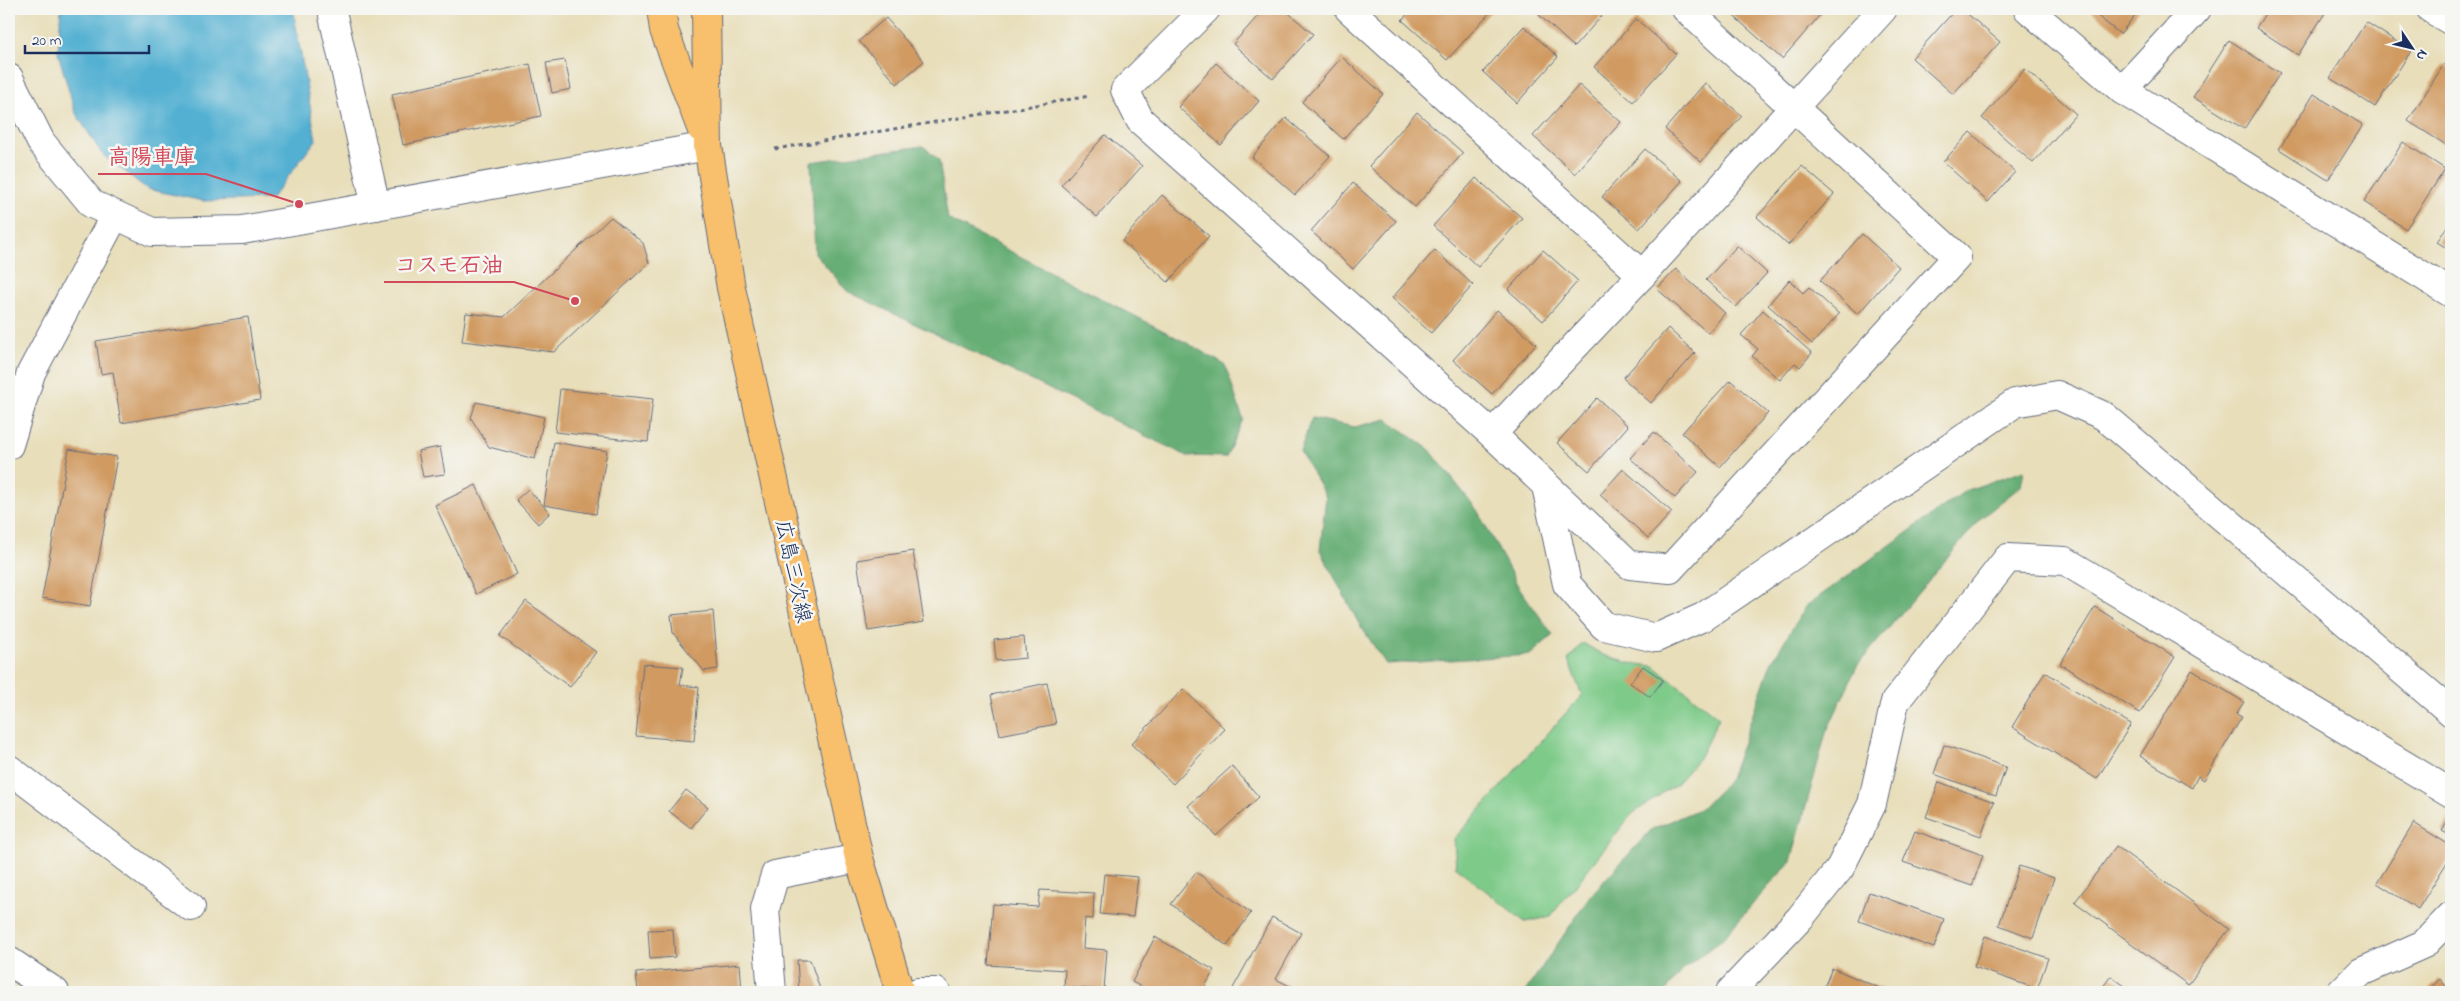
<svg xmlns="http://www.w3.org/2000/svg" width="2460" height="1001" viewBox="0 0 2460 1001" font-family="'Indie Flower','Klee One',sans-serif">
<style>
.green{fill:#7eca89;stroke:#4c7c74}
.forest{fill:#66ae75;stroke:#406e6a}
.water{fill:#53b0d2;stroke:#377098}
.building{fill:#d09a61}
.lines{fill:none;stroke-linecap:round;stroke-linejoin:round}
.minor-casing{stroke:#636c7e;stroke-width:30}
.major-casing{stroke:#636c7e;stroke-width:30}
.path{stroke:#636c7e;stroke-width:3;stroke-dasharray:4 4;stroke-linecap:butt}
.minor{stroke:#fff;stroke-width:28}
.major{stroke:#f8bf6c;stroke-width:28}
.labels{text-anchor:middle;stroke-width:5;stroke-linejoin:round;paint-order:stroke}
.street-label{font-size:21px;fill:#1b2f5e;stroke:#f6f6f2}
.leader{fill:none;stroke:#d1495b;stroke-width:2}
.callout-dot{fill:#d1495b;stroke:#f6f6f2;stroke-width:2}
.callout-label{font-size:22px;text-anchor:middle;font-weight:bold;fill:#d1495b;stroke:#f6f6f2;stroke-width:5;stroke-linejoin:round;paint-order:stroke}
</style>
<rect width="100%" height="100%" fill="#f6f6f2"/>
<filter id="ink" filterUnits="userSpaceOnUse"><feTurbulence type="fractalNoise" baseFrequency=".02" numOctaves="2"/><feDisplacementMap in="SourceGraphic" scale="10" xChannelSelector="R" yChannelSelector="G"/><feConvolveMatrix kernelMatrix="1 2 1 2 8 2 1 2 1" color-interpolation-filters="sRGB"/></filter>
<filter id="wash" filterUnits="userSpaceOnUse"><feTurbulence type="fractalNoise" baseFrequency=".0096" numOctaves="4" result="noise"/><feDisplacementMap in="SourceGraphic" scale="20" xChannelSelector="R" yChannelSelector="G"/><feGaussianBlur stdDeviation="1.12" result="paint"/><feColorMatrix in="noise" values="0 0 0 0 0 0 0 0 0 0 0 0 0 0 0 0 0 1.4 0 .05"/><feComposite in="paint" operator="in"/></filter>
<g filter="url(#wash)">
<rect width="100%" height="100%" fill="#e8deba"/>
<polygon class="green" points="1583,643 1603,655 1629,663 1654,666 1719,718 1699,758 1676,784 1632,814 1550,917 1525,922 1456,867 1454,839 1582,695 1568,660"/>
<g class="forest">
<polygon points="923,146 939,160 948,219 1187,343 1225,365 1243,419 1226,457 1187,456 847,291 815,253 811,162"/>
<polygon points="1312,418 1355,427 1387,419 1430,450 1477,510 1518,586 1553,635 1530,655 1386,664 1358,622 1320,550 1326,497 1300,451"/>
<polygon points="2024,470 2021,486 1980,519 1857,666 1826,733 1791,861 1721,940 1683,969 1665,992 1525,992 1591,895 1652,829 1702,808 1730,779 1771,663 1806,606 1965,491"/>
</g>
<polygon class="water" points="61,9 293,9 316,140 271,199 203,201 147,189 102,154 75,112 58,53"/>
<g id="blocks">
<g class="building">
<polygon points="1264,9 1284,9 1313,34 1273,79 1233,44"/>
<polygon points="1412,9 1493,9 1447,60 1402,20"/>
<polygon points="1544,9 1608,9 1574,47 1539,15"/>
<polygon points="1730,9 1815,9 1821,14 1782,59 1728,11"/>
<polygon points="1956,9 1962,9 2000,42 1953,94 1912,58"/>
<polygon points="2089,9 2140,9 2120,34"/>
<polygon points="2268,9 2325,9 2327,10 2298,55 2256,28"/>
<polygon points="886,18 924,61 897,84 859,41"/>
<polygon points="1636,19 1676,54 1633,102 1594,67"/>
<polygon points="2366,22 2411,51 2375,107 2330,78"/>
<polygon points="1524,26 1558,57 1517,103 1483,72"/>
<polygon points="2229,40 2280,73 2244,129 2193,97"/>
<polygon points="1342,57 1383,94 1343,139 1302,102"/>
<polygon points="565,60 571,89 552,93 546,63"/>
<polygon points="1216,63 1259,101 1221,145 1178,107"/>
<polygon points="530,64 541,116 403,145 392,94"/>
<polygon points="2444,64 2451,69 2451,148 2408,121"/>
<polygon points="2025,69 2076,114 2033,163 1982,118"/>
<polygon points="1705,83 1742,116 1701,162 1665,129"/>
<polygon points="1579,85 1621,122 1575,174 1533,136"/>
<polygon points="2314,94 2363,125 2328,180 2279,149"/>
<polygon points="1417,112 1463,153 1415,207 1369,166"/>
<polygon points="1286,118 1330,156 1295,195 1252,157"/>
<polygon points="1970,132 2015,172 1988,202 1943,162"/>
<polygon points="1105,135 1142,166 1097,217 1061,185"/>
<polygon points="2403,142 2445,169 2406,229 2364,202"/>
<polygon points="1645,149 1682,181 1639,229 1602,197"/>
<polygon points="1802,166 1834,194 1788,245 1757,217"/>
<polygon points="1476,178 1522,218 1478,267 1433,226"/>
<polygon points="1353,183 1396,221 1353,269 1311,231"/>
<polygon points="1162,195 1209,236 1168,282 1122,241"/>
<polygon points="611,217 643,243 649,263 554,352 462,341 466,313 504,317"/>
<polygon points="2451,220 2451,251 2437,242"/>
<polygon points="1862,234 1899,267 1858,314 1820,281"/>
<polygon points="1737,246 1767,273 1736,307 1706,280"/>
<polygon points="1435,250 1473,285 1431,333 1392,298"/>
<polygon points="1543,250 1578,281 1543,321 1508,290"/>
<polygon points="1676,269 1725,313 1708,333 1657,289"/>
<polygon points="1789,280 1803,293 1809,287 1839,314 1812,344 1768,305"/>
<polygon points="1497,310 1536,344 1492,394 1453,360"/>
<polygon points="1763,310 1812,353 1800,367 1795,363 1780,380 1752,356 1758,349 1741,335"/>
<polygon points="248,317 260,400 121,423 113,372 101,374 96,341"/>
<polygon points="1668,328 1695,353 1651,403 1623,378"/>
<polygon points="1730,380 1768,413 1720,467 1682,433"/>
<polygon points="560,389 653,399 648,442 555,432"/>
<polygon points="1597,398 1628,426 1589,471 1557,443"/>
<polygon points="476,402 544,417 535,459 489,447 471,418"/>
<polygon points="1654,432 1698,472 1675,498 1630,458"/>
<polygon points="554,442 607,451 596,514 544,505"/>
<polygon points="440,447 445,474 423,477 418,451"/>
<polygon points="69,449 117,457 90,606 42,598"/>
<polygon points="1623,469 1672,512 1648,538 1600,495"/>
<polygon points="476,485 517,574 476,594 435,505"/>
<polygon points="528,489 550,513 538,524 516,500"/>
<polygon points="913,551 924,622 868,631 857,560"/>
<polygon points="526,601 596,652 570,687 500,636"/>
<polygon points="2095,607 2175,657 2140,713 2060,664"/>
<polygon points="713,611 718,669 704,671 673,633 671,615"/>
<polygon points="1024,637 1026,658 996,661 994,640"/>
<polygon points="643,664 683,667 680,685 699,687 694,741 636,736"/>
<polygon points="1643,666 1663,680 1650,697 1630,683"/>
<polygon points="2192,670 2244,702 2236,714 2242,717 2204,780 2198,776 2192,788 2140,756"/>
<polygon points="2045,672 2131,724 2097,779 2012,727"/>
<polygon points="1047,683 1056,724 1000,735 991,695"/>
<polygon points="1183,689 1225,729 1173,784 1131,744"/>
<polygon points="1944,745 2006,767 1996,796 1934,774"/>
<polygon points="1232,766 1259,797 1216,836 1188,806"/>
<polygon points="1939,782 1994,802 1981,836 1926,817"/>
<polygon points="686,790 708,807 691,828 669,811"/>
<polygon points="2451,815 2451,836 2442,831"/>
<polygon points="2414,823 2451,846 2451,856 2418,909 2377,883"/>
<polygon points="1915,831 1983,855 1972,886 1903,862"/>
<polygon points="2116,846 2229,929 2188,985 2075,902"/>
<polygon points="2019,866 2054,878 2033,938 1999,925"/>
<polygon points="1196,872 1251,913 1227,946 1171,904"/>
<polygon points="1104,874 1138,877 1133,917 1100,914"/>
<polygon points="1040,890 1094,893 1093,919 1085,918 1083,948 1107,950 1104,990 1064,987 1065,970 988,965 993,904 1038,907"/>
<polygon points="1869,892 1944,919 1934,948 1859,921"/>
<polygon points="1272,917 1301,933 1276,979 1301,992 1231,992"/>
<polygon points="673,929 675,957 650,959 648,930"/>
<polygon points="1985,936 2048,958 2037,989 1974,967"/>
<polygon points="1155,937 1214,970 1202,992 1151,992 1132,982"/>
<polygon points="797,960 810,960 821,992 799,992"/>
<polygon points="740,964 742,992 638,992 636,973"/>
<polygon points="1832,968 1889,992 1822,992"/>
<polygon points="2111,976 2133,992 2099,992"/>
<polygon points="2440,979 2451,992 2426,992"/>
</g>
</g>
</g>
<g filter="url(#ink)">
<use href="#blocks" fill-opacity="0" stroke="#636c7e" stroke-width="1"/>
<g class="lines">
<defs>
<g id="minor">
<polyline points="1206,9 1125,90 1140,120 1492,434 1630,565 1670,569 1957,257 1686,9"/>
<polyline points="1349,9 1642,275"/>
<polyline points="2028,9 2122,90 2451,293"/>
<polyline points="2431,9 2451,21"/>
<polyline points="333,16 376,206"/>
<polyline points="9,78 41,142 92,204 152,232 242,230 708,146"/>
<polyline points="2122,90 2197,9"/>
<polyline points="1492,434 1642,275 1883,9"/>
<polyline points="9,445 31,373 115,215"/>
<polyline points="1546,486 1567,584 1604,626 1656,638 1703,617 2015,403 2057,395 2104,416 2451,712"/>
<polyline points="9,769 191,907"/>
<polyline points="9,961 55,992"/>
<polyline points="772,992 765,909 775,875 859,858"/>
<polyline points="918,992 936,992"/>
<polyline points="1730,992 1800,918 1840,868 1872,804 1895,702 2008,558 2065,561 2451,793"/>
<polyline points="2341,992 2361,972 2424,944 2451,916"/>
</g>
<g id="major">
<polyline points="661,9 664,30 701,128"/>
<polyline points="706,9 708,146 731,288 859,858 900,992"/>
</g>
</defs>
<use href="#minor" class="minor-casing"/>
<use href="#major" class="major-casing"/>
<polyline class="path" points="775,149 1090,96"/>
<use href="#minor" class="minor"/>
<use href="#major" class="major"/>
</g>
</g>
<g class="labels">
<g class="street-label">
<text transform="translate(794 571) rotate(78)" y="7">広島三次線</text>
</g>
</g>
<path class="leader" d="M299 204L206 174H98M575 301L514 282H384"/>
<g class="callout-dot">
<circle cx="299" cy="204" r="5"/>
<circle cx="575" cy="301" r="5"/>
</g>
<g class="callout-label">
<text x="152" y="164">高陽車庫</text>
<text x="449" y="272">コスモ石油</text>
</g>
<rect width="2460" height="1001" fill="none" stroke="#f6f6f2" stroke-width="30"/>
<g transform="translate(2412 48) rotate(125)" stroke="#f6f6f2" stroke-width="4" paint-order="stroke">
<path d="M0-4L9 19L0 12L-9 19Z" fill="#1b2f5e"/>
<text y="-8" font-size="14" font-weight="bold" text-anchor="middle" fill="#1b2f5e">N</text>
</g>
<path d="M25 45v8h124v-8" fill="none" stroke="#1b2f5e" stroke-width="2.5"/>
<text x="32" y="45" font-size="15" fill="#1b2f5e" stroke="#f6f6f2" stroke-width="4" paint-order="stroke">20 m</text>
</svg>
